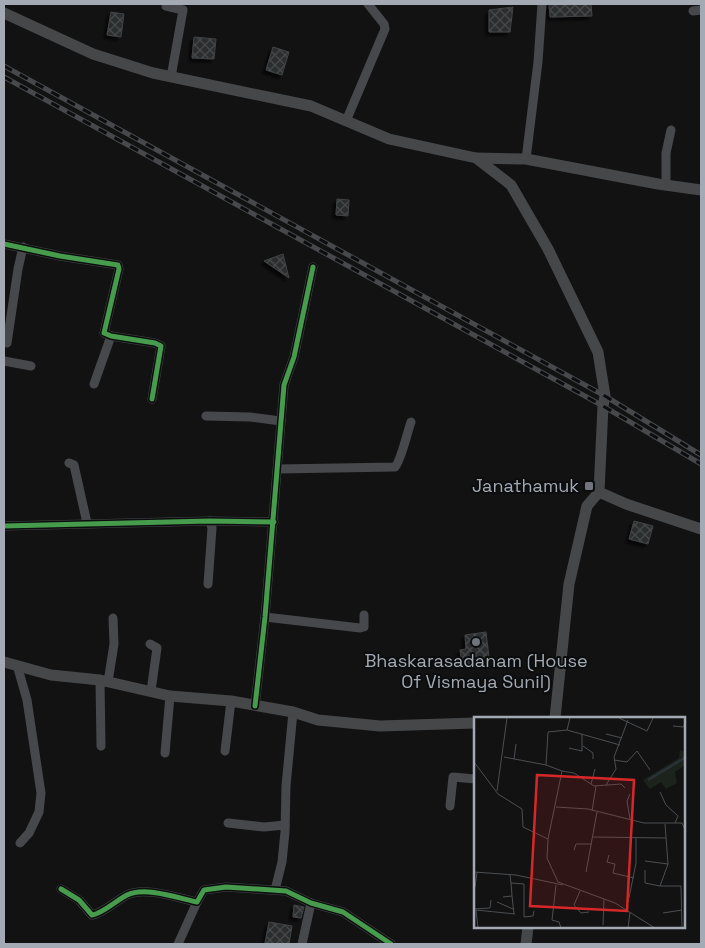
<svg xmlns="http://www.w3.org/2000/svg" width="705" height="948" viewBox="0 0 705 948" font-family="'Space Grotesk',sans-serif">
<style>
.building{fill:url(#building-cross-hatch);stroke:#414346;filter:url(#shadow)}
.lines{fill:none;stroke-linecap:round;stroke-linejoin:round}
.minor{stroke:#46484b;stroke-width:9}
.secondary{stroke:#454749;stroke-width:11}
.rail-casing{stroke:#47484b;stroke-width:5}
.rail{stroke:#0c0d0e;stroke-width:3;stroke-dasharray:9;stroke-linecap:butt}
.cycleway-casing{stroke:#0c0d0e;stroke-width:8}
.cycleway{stroke:#469c4c;stroke-width:5}
.poi-dot{fill:#70757b;stroke:#0c0d0e;stroke-width:2}
.labels{text-anchor:middle;stroke-width:4;stroke-linejoin:round;paint-order:stroke}
.poi-label{font-size:18px;fill:#a3aab3;stroke:#0c0d0e;text-anchor:end}
.inset-river{fill:none;stroke:#293337;stroke-width:2.5}
.inset-road{fill:none;stroke:#4c4f52;stroke-width:1}
.view{fill:#d62828;fill-opacity:0.15;stroke:#d62828;stroke-width:2.5}
.inset-edge{fill:none;stroke:#a3aab3;stroke-width:2.5}
</style>
<defs>
<pattern id="building-cross-hatch" width="8" height="8" patternUnits="userSpaceOnUse" patternTransform="scale(1.25)"><rect width="8" height="8" fill="#2c2d2e"/><path d="M0 0l8 8M0 8l8-8" fill="none" stroke="#47494a"/></pattern>
<filter id="shadow"><feDropShadow dx="-3.5" dy="3.5" stdDeviation="1" flood-color="#0009"/></filter>
</defs>
<rect width="100%" height="100%" fill="#121212"/>
<g class="building">
<polygon points="549,4 591,4 592,16 550,17"/>
<polygon points="513,7 510,32 489,32 489,10"/>
<polygon points="111,12 124,14 121,37 107,35"/>
<polygon points="194,37 216,39 214,59 192,58"/>
<polygon points="273,47 289,52 282,75 266,70"/>
<polygon points="337,199 349,200 348,216 336,215"/>
<polygon points="283,254 289,278 264,261"/>
<polygon points="634,521 653,526 648,544 629,539"/>
<polygon points="486,632 489,657 474,659 475,663 462,664 460,650 466,649 465,635"/>
<polygon points="294,905 304,907 301,918 293,917"/>
<polygon points="269,922 292,926 289,944 265,943"/>
</g>
<g class="lines">
<g class="minor">
<polyline points="166,4 166,6 183,10 171,77"/>
<polyline points="693,11 701,10"/>
<polyline points="346,121 385,29 384,24 368,4"/>
<polyline points="526,159 538,62 542,4"/>
<polyline points="666,185 666,153 671,130"/>
<polyline points="4,244 60,256 118,265 119,269 104,333 111,336 155,343 161,346 152,399"/>
<polyline points="7,343 18,269 23,247"/>
<polyline points="4,361 31,366"/>
<polyline points="94,384 111,336"/>
<polyline points="206,416 250,417 281,421"/>
<polyline points="69,463 74,465 87,523"/>
<path d="M278 469 395 467C401 461 407 433 411 422"/>
<polyline points="4,526 210,521 274,522"/>
<polyline points="208,584 212,528 210,521"/>
<polyline points="265,617 360,628 364,627 364,615"/>
<polyline points="150,644 157,648 151,691"/>
<polyline points="17,665 27,700 41,793 39,812 29,833 20,843"/>
<polyline points="100,680 101,746"/>
<polyline points="108,682 114,644 113,618"/>
<polyline points="255,706 265,617 284,385 294,357 313,267"/>
<polyline points="225,751 231,701"/>
<polyline points="165,753 170,696"/>
<polyline points="450,806 453,777 475,779"/>
<polyline points="228,823 264,827 285,825"/>
<path d="M61 889 79 900 92 915C102 914 117 900 127 895 145 886 178 898 197 902L204 890 226 887 286 891 311 903 343 912 391 944"/>
<polyline points="275,890 282,862 285,832 286,786 293,712"/>
<polyline points="178,944 197,902"/>
<polyline points="302,944 311,903"/>
</g>
<g class="secondary">
<polyline points="4,13 93,54 153,73 311,106 389,139 476,158 511,185 548,249 598,352 605,396 603,406 599,492 626,504 701,529"/>
<polyline points="476,158 526,159 658,184 701,190"/>
<polyline points="4,662 51,675 100,680 170,696 231,701 293,712 318,720 380,726 475,723"/>
<polyline points="555,718 569,584 587,506 599,492"/>
<polyline points="526,944 528,927"/>
</g>
<defs>
<g id="rail">
<polyline points="4,66 605,396 701,455"/>
<polyline points="4,77 603,406 701,464"/>
</g>
</defs>
<use href="#rail" class="rail-casing"/>
<use href="#rail" class="rail"/>
<defs>
<g id="cycleway">
<polyline points="4,244 60,256 118,265 119,269 104,333 111,336 155,343 161,346 152,399"/>
<polyline points="4,526 210,521 274,522"/>
<polyline points="255,706 265,617 284,385 294,357 313,267"/>
<path d="M61 889 79 900 92 915C102 914 117 900 127 895 145 886 178 898 197 902L204 890 226 887 286 891 311 903 343 912 391 944"/>
</g>
</defs>
<use href="#cycleway" class="cycleway-casing"/>
<use href="#cycleway" class="cycleway"/>
</g>
<g class="poi-dot">
<rect x="584" y="481" width="10" height="10" rx="2.5"/>
<circle cx="476" cy="642" r="5"/>
</g>
<g class="labels">
<g class="poi-label">
<text x="579" y="492">Janathamuk</text>
<text x="476" y="667" text-anchor="middle">Bhaskarasadanam (House<tspan x="476" dy="21">Of Vismaya Sunil)</tspan></text>
</g>
</g>
<g transform="translate(474 717)">
<rect width="211" height="211" fill="#121212"/>
<path d="M206 33 211 34V48L201 55 203 66 192 72 187 65 176 72 169 63 205 41Z" fill="#1c221c"/>
<path class="inset-river" d="M174 63 212 40"/>
<path class="inset-road" d="M145 1 173 14 179 1M199 9 209 10 212 5M93 13 146 28M132 17 148 21M109 29 119 36V42M95 31 108 34V17M30 40 72 48M40 42 42 27M140 43 153 45 163 34 176 53M0 45 24 77 48 92 49 110 74 122 73 141 84 165 141 186 181 211M88 54 100 56 120 69 147 67 151 71M117 67 121 52M132 68 142 52 140 40 154 3M23 74 33 1M186 75 192 88 204 99 201 106M82 90 114 92 170 106H208L212 115M118 94 122 69M156 102 153 84 156 77M191 107 194 147 186 169H207L208 211M119 120 192 121M74 122 88 54 72 48 74 15 93 13 96 1M100 133 102 127H118M135 138 133 145 141 147 139 156 160 161M171 144 194 147M171 153V166L186 169M0 155 42 158 89 168M112 155 123 95M36 158 37 166 50 167V200L59 199 60 194M82 168 78 203 85 205 87 211M1 170 3 155M106 174 100 188 107 196 115 195M38 179 40 197M29 180 38 179 37 166M155 181 162 146V121M23 185 39 192M0 192 16 191 17 183M2 193 41 197M2 193 4 211M189 196 208 193M129 208 130 182M154 211 156 195"/>
<path class="view" d="M63 58 160 63 153 194 56 189Z"/>
<rect width="211" height="211" class="inset-edge"/>
</g>
<rect width="705" height="948" fill="none" stroke="#a3aab3" stroke-width="10"/>
</svg>
